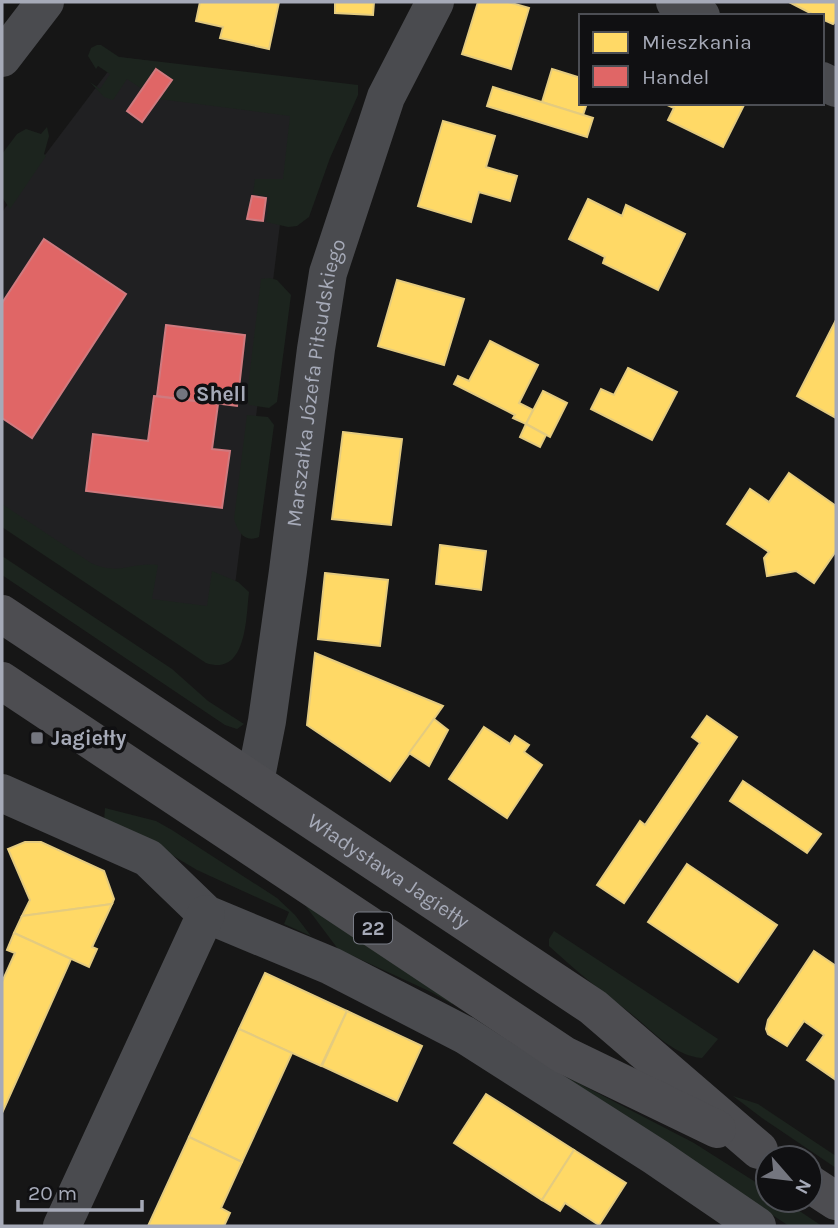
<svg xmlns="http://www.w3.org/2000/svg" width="838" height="1228" viewBox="0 0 838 1228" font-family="Karla,sans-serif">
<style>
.built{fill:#202022}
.green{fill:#1c241e}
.homes{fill:#ffd966;stroke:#e4cb7f;stroke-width:2}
.shops{fill:#e06666;stroke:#cf7a7f;stroke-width:2}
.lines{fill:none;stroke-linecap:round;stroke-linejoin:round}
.minor{stroke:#4a4b4f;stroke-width:38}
.tertiary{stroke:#4a4b4f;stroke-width:38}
.primary{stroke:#4d4d51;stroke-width:38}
.poi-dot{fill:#74767f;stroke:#101012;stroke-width:2.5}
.labels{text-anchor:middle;stroke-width:7;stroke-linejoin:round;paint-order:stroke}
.shield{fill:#101012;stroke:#797c86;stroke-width:2}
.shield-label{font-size:19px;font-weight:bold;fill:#a6aab8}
.street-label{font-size:21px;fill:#a6aab8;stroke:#101012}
.poi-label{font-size:21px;font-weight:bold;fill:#a6aab8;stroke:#101012;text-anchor:start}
</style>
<rect width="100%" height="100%" fill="#161616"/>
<polygon class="built" points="119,57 298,80 227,649 2,508 2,212"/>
<g class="green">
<polygon points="97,45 101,45 119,57 358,85 358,95 330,158 309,217 297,226 288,227 266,222 270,197 253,194 255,179 283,179 290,116 159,99 172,80 156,69 142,89 127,79 113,100 104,97 90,82 100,89 110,74 98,66 96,69 88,56 91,48"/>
<polygon points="47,127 49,136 44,154 46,156 10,209 2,197 2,154 17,134 26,129 41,134"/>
<polygon points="270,278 277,280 291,295 277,402 269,408 249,405 247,396 261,279"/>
<path d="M247 415 268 417 274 425 259 537C244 543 238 532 234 519Z"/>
<path d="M2 504 91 563C120 576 130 562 158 565L152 599 207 606 212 571 238 582 249 592C246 617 247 677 206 663L2 527Z"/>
<polygon points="2,556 172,669 208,701 244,724 237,729 225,725 2,575"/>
<polygon points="105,808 156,821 172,830 277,898 295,915 311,936 284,924 289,912 197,870 150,842 104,821"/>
<polygon points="305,905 455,1000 452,1004 431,992 338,949"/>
<path d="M554 931 718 1039 702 1058C673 1056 651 1029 629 1012 601 991 575 970 549 946V939Z"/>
<polygon points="553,1070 694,1143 768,1190 768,1200 783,1200 822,1226 789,1226"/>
<polygon points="733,1096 758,1104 836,1156 836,1168 762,1118"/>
</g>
<g class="homes">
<polygon points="200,2 279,2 269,49 220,38 223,27 196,21"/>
<polygon points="335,2 374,2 373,15 335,13"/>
<polygon points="478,2 508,2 529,8 511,69 462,54"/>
<polygon points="789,2 836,2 836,21 833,24 822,19 822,16 816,16"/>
<polygon points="552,69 581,78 581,103 587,103 583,115 542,102"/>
<polygon points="493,87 593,118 587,137 487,106"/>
<polygon points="663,103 745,103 723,147 668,120 674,108"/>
<polygon points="443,121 495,136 486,167 517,176 510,201 479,192 471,222 418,206"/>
<polygon points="588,199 622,216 626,205 685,234 658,290 603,263 605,257 569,239"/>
<polygon points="397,280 464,299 444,365 378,346"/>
<polygon points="836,320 836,418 797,396"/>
<polygon points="490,341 538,365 519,403 533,410 526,424 513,418 515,415 454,384 458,376 469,381"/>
<polygon points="628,368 677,392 652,440 591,409 601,389 614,395"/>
<polygon points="543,391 567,403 550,437 526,424"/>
<polygon points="526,424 546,435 540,447 520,437"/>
<polygon points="343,432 402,439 391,525 332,519"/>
<polygon points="789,473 836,506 836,551 814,583 796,571 767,576 764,558 769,552 727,524 750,489 769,502"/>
<polygon points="440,545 486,551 481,590 436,584"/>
<polygon points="325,573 388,580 380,646 318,639"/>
<polygon points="315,653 443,706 390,781 307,725"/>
<polygon points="707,716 737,737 624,903 597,885 640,821 645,825 700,743 692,737"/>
<polygon points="434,719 448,730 429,766 409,753"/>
<polygon points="484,727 510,744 515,736 529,745 524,752 542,765 507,818 449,779"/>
<polygon points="743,781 821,834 807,853 730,801"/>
<polygon points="25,842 41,842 104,871 114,899 112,904 22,916 30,900 8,849"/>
<polygon points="687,864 777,925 738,982 648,922"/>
<polygon points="112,904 92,947 97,949 89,967 14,933 22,916"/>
<polygon points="14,933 71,959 2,1113 2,982 15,953 7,950"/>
<polygon points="814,951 836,966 836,1080 807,1060 824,1035 804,1021 787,1046 768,1034 766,1029 768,1020"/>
<polygon points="265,973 347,1011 321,1066 239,1029"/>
<polygon points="347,1011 422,1046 397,1101 322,1066"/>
<polygon points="239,1029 292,1053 242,1162 189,1137"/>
<polygon points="486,1094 574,1150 542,1200 454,1143"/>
<polygon points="189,1137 242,1162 221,1208 230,1213 224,1226 148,1226"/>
<polygon points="574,1150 626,1183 599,1225 565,1203 560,1211 542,1200"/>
</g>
<g class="shops">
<polygon points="156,69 172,80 142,122 127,111"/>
<polygon points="252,196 266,198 263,221 247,219"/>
<polygon points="44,239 126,294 32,438 2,418 2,303"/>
<polygon points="166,325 245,335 237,406 157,396"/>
<polygon points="154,396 218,404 212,449 230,451 222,508 86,491 93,434 148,441"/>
</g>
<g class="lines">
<g class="minor">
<polyline points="675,2 701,16"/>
<polyline points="822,81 836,88"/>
<path id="s1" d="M255 782 267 721 288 571 316 349 328 273 386 97 435 2"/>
<polyline points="2,793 148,858 206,914 331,966 465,1035 656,1157 757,1226"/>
<polyline points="62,1226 206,914"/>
</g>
<polyline class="tertiary" points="2,58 45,2"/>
<g class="primary">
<path id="s2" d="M2 614 593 1007 759 1150"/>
<polyline points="2,681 564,1055 717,1129"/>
<polyline points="810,1184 836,1201"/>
</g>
</g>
<g class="poi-dot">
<circle cx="182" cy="394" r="7"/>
<rect x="30" y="731" width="14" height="14" rx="3.5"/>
</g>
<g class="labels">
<rect class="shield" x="354" y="912.5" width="38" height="31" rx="5"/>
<g class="shield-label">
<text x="373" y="935">22</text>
</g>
<g class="street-label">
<text dy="7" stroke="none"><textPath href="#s1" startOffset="404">Marszałka Józefa Piłsudskiego</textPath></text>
<text dy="7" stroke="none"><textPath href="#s2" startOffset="464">Władysława Jagiełły</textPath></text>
</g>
<g class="poi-label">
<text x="196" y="401">Shell</text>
<text x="51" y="745">Jagiełły</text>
</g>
</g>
<rect width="838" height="1228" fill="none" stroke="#a6aab8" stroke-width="7"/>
<rect x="579" y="14" width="245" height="91" fill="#101012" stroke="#4c4e54" stroke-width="2"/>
<rect x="593" y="32" width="35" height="21" fill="#ffd966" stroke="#4c4e54" stroke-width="2"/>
<text x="642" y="49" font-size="21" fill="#a6aab8">Mieszkania</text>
<rect x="593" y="66" width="35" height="21" fill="#e06666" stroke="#4c4e54" stroke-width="2"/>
<text x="642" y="84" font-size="21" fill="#a6aab8">Handel</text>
<g transform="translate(789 1179) rotate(118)"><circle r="33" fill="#101012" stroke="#4c4e54" stroke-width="2"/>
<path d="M0-5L12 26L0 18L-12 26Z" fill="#74767f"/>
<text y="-10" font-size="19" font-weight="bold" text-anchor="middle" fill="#a6aab8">N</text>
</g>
<path d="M18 1200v10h124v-10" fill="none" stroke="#a6aab8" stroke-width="3.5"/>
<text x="28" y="1200" font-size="21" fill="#a6aab8" stroke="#101012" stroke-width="5" paint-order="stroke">20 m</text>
</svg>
